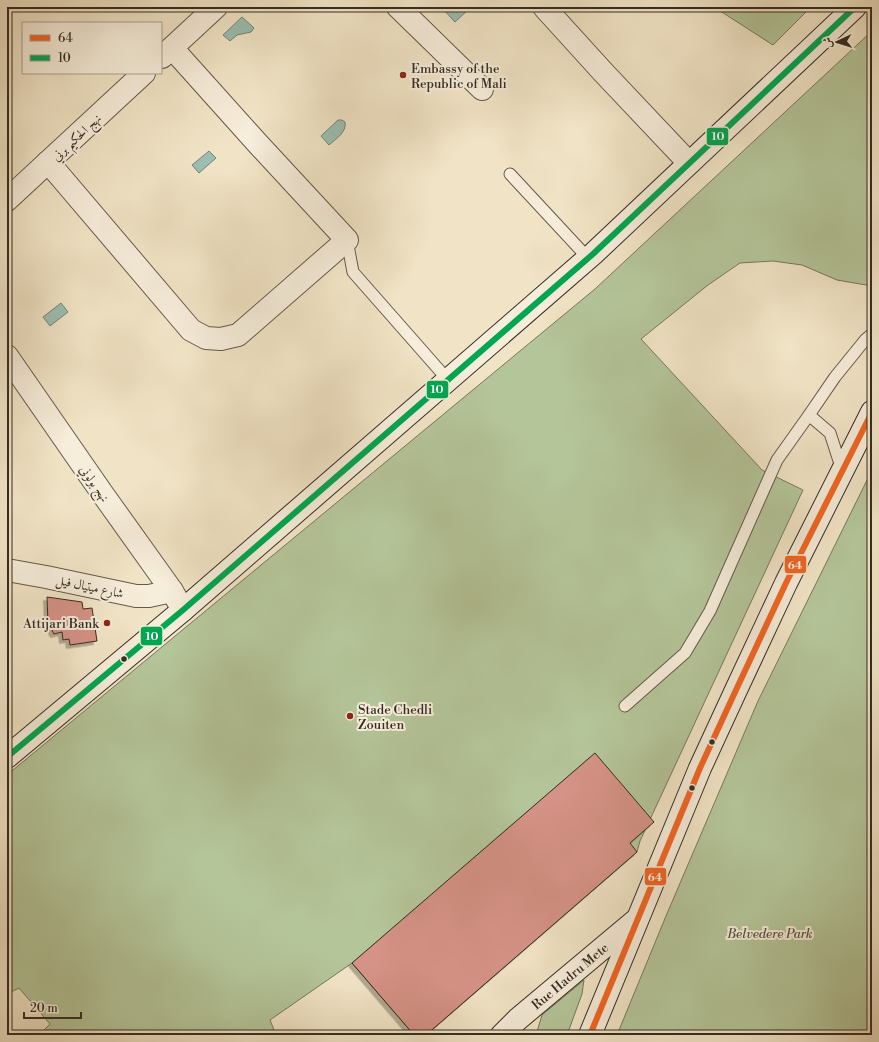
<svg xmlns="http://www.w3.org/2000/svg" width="879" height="1042" viewBox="0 0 879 1042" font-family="'Libre Bodoni',Amiri,serif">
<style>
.green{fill:#b4c599;stroke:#74785e}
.water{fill:#9bbfb2;stroke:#728478}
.building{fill:#d59286;stroke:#352c22;filter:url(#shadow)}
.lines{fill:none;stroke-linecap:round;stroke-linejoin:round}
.lane-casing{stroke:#645a4b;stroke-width:13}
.street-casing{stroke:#645a4b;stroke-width:24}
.secondary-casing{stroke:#352c22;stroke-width:24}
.lane{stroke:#f6edda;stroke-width:11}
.street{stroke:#f6edda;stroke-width:22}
.secondary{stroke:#f6edda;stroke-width:22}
.bus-1-casing{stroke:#f6edda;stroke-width:9}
.bus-2-casing{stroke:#f6edda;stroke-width:9}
.bus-1{stroke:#f26522;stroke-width:6}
.bus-2{stroke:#00a651;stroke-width:6}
.poi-dot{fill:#8f2418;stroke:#f6edda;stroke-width:1.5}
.bus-dot{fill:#352c22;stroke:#f6edda;stroke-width:1.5}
.labels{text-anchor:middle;stroke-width:4;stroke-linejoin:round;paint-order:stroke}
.poi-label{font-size:13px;fill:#352c22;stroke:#f6edda;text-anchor:start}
.street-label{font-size:13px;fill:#352c22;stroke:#f6edda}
.park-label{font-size:13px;font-style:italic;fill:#555240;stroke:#f6edda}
.line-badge{stroke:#f6edda;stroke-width:1.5}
.badge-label{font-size:11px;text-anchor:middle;font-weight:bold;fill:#fff}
</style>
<defs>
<filter id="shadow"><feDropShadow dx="-3.5" dy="3.5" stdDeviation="0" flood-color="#0004"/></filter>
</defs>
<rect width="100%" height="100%" fill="#f1e4c6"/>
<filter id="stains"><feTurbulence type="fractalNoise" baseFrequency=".005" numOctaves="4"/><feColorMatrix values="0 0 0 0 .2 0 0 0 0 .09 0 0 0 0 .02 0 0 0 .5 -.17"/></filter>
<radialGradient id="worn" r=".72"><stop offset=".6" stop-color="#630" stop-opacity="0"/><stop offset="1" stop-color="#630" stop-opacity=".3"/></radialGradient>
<g class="green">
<polygon points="714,7 811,7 773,45"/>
<polygon points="872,31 872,286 837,280 802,265 773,261 740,263 708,285 641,339 762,470 803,490 640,841 637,852 426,1035 414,1035 352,963 270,1020 276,1035 39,1035 50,1024 19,988 7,994 7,775 595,289"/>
<polygon points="872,470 872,1035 617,1035 666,916 758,701"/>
<polygon points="584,980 582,994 567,1035 536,1035 542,1015"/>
</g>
<g class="water">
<polygon points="441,7 471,7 455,22"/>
<polygon points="242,17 254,28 251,32 237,35 230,41 223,35"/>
<path d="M338 120H342L345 122C347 132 336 139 329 145L321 136Z"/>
<polygon points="209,151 216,158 199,173 192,165"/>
<polygon points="61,303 68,312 50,326 43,317"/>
</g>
<g class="building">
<polygon points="47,597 82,602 83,609 92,608 97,641 70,645 69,639 63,640 62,632 54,634 48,623"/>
<polygon points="595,753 654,822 630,843 637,852 426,1035 414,1035 352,963"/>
</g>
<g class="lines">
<defs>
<g id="lane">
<polyline points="510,174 588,258"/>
<polyline points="347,240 353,272 448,380"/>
<polyline points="809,415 830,433 842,470"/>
<polyline points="625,706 685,653 710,611 777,460 809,415 835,377 865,340 872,334"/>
</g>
<g id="street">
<polyline points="398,7 482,89"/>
<polyline points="544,7 603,72 689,163"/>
<polyline points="162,57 216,7"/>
<polyline points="48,162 191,330 206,338 221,339 238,335 347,240 259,145 172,48"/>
<polyline points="7,200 144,73"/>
<polyline points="7,356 102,493 172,591 183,610"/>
<polyline points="7,570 46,577 136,596 149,596 172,591"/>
</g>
<g id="secondary">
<polyline points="7,757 183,610 593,254 855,7"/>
<path id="s1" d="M502 1035 518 1019 635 921"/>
<polyline points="590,1035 700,768 736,690 786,583 872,412"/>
</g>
</defs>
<use href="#lane" class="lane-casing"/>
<use href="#street" class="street-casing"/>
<use href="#secondary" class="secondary-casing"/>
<use href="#lane" class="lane"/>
<use href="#street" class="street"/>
<use href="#secondary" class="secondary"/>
<defs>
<polyline id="bus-1" points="590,1035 700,768 736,690 786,583 872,412"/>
<polyline id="bus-2" points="7,757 183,610 593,254 855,7"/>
</defs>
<use href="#bus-1" class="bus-1-casing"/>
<use href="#bus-2" class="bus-2-casing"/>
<use href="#bus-1" class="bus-1"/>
<use href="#bus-2" class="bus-2"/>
</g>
<g class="poi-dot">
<circle cx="403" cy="75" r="4"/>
<circle cx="107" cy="623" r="4"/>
<circle cx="350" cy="716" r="4"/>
</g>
<g class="bus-dot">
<circle cx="124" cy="659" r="3.5"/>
<circle cx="712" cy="742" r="3.5"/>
<circle cx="692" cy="788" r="3.5"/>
</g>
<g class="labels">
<g class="poi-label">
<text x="411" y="73">Embassy of the<tspan x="411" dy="15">Republic of Mali</tspan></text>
<text x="99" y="628" text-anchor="end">Attijari Bank</text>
<text x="358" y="714">Stade Chedli<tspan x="358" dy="15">Zouiten</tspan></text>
</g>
<g class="street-label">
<text transform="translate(76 137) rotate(-43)" y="5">نهج الحكيم برني</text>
<text transform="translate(95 483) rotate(55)" y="5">نهج بولوني</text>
<text transform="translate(90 586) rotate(12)" y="5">شارع ميتيال فيل</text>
<text dy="5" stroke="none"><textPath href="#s1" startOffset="90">Rue Hadru Mete</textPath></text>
</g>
<g class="park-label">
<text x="770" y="938">Belvedere Park</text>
</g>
</g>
<g class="line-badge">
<rect x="706" y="127" width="23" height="19" rx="4" fill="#00a651"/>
<rect x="426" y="380" width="23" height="19" rx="4" fill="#00a651"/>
<rect x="784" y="555" width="23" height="19" rx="4" fill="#f26522"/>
<rect x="140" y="626" width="23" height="20" rx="4" fill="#00a651"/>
<rect x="644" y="867" width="23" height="19" rx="4" fill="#f26522"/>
</g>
<g class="badge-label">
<text x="718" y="140">10</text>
<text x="437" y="393">10</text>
<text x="795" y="569">64</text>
<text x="152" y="640">10</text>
<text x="655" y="881">64</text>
</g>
<rect width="879" height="1042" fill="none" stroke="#f1e4c6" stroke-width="24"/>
<rect x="8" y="8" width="863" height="1026" fill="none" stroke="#352c22" stroke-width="2"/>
<rect x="12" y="12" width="855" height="1018" fill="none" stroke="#352c22"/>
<rect x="22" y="22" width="140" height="52" fill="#f6edda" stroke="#a9a090"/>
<rect x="30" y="35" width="20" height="6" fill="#f26522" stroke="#a9a090"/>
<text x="58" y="42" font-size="12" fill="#352c22">64</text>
<rect x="30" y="55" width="20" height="6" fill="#00a651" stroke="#a9a090"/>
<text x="58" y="62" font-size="12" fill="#352c22">10</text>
<g transform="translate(837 42) rotate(266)" stroke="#f6edda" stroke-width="3" paint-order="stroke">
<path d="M0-3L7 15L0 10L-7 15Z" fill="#352c22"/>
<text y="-6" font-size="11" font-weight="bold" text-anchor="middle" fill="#352c22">ش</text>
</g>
<path d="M24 1012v6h57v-6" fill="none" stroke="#352c22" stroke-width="2"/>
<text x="30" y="1012" font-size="12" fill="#352c22" stroke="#f6edda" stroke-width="3" paint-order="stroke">20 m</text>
<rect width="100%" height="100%" filter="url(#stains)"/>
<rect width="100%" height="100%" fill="url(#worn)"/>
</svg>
